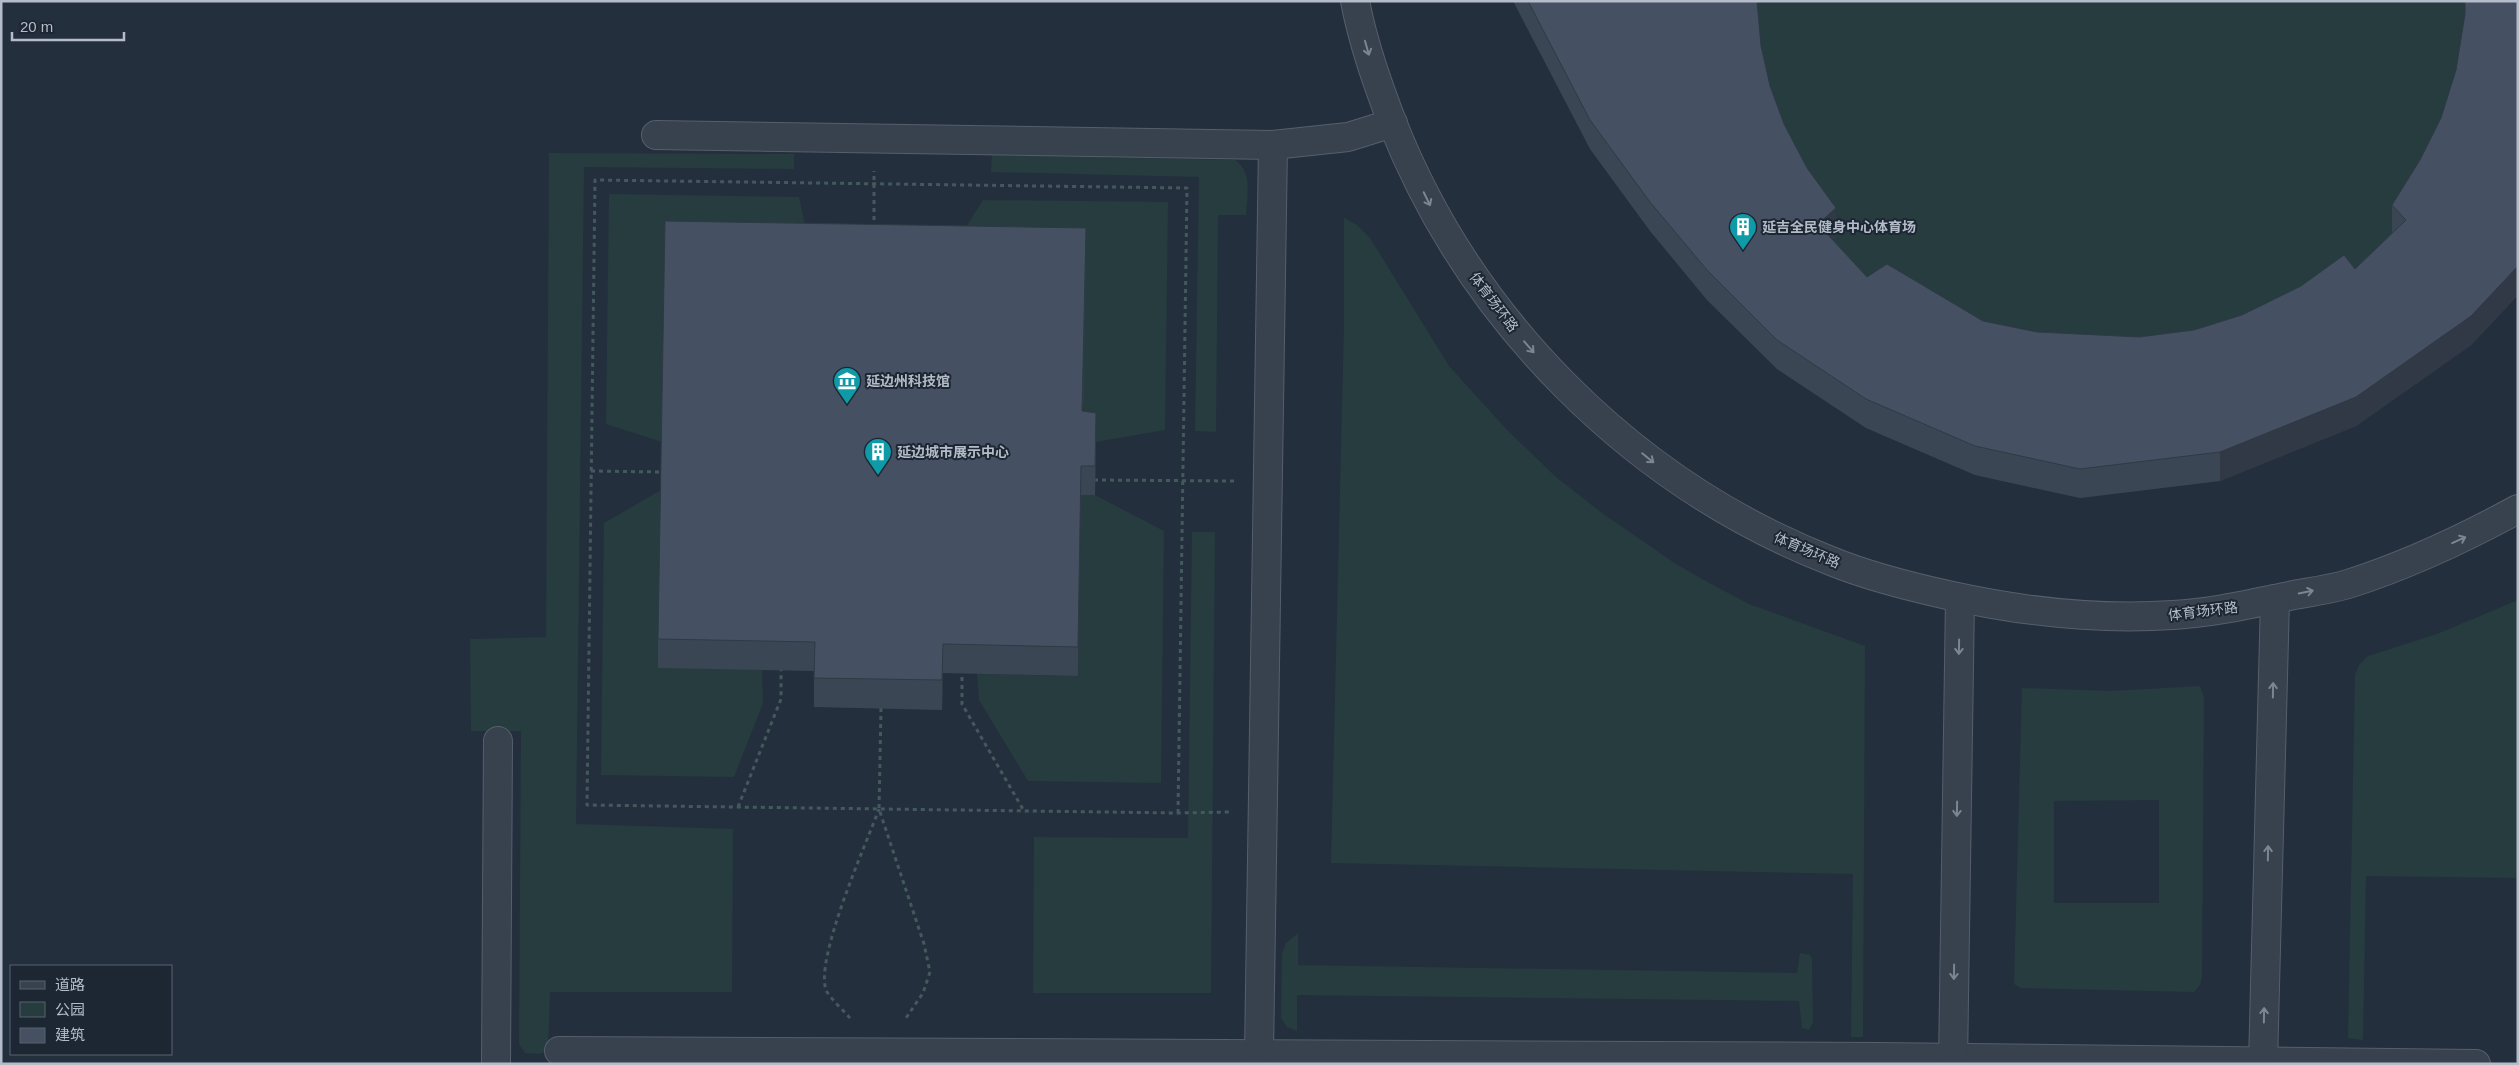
<svg xmlns="http://www.w3.org/2000/svg" width="2519" height="1065" viewBox="0 0 2519 1065" font-family="Arial,'Noto Sans SC',sans-serif">
<style>
.green{fill:#263c3f;fill-rule:evenodd}
.lines{fill:none;stroke-linecap:round;stroke-linejoin:round}
.minor-casing{stroke:#565f6c;stroke-width:30}
.path{stroke:#44595c;stroke-width:3;stroke-dasharray:4 4;stroke-linecap:butt}
.minor{stroke:#38414e;stroke-width:28}
.wall{fill:#3b4654}
.shaded-wall{fill:#303945}
.building{fill:#455162;stroke:#303945}
.oneway{stroke:#7c8592}
.labels{text-anchor:middle;stroke-width:4;stroke-linejoin:round;paint-order:stroke}
.poi-label{font-size:14px;font-weight:bold;fill:#b4bcc9;stroke:#1d2633;text-anchor:start}
.street-label{font-size:14px;fill:#b4bcc9;stroke:#1d2633}
</style>
<rect width="100%" height="100%" fill="#242f3e"/>
<g class="green">
<polygon points="1513,1 2518,1 2518,295 2471,345 2220,481 2080,498 1975,475 1866,428"/>
<polygon points="549,153 794,154 794,169 584,167 576,824 733,829 732,992 550,992 548,1051 540,1054 525,1053 519,1044 521,731 471,731 470,639 546,637"/>
<path d="M992 155 1235 160C1253 172 1247 196 1246 215H1218L1216 432 1195 431 1199 177 991 172Z"/>
<polygon points="609,194 799,197 811,253 662,442 606,424"/>
<polygon points="983,200 1168,202 1165,430 1096,442 1082,440 948,255"/>
<polygon points="1344,218 1357,225 1370,238 1449,366 1508,431 1556,477 1602,513 1676,564 1713,585 1749,604 1865,646 1863,1037 1851,1037 1853,874 1331,863 1344,325"/>
<polygon points="661,490 762,670 763,703 734,777 601,775 604,523"/>
<polygon points="1081,495 1095,495 1164,531 1161,783 1028,781 979,700 977,674 1078,676"/>
<polygon points="1192,532 1215,532 1211,993 1033,993 1034,837 1188,838"/>
<polygon points="2518,600 2518,878 2366,876 2363,1040 2348,1038 2355,675 2359,665 2368,656 2437,634"/>
<path d="M2200 686 2204 698 2202 977 2200 985 2194 992 2021 988 2014 984 2022 688 2111 691ZM2159 800V903H2054V801Z"/>
<polygon points="1298,933 1298,965 1797,973 1800,953 1810,955 1812,959 1813,1022 1809,1030 1802,1028 1799,1001 1297,995 1297,1031 1287,1027 1281,1018 1282,954 1286,943"/>
</g>
<g class="lines">
<defs>
<g id="minor">
<path d="M1355 1C1363 43 1377 82 1392 122 1470 320 1632 483 1831 561 1870 577 1911 587 1952 596 2025 612 2098 620 2173 615 2208 613 2241 606 2275 599 2299 593 2325 591 2348 584 2408 565 2463 539 2518 509"/>
<polyline points="656,135 1273,145 1348,137 1393,123"/>
<polyline points="559,1051 1877,1057 2476,1064"/>
<polyline points="1259,1054 1273,145"/>
<polyline points="496,1064 498,741"/>
<polyline points="1953,1064 1960,598"/>
<polyline points="2263,1064 2275,599"/>
</g>
</defs>
<use href="#minor" class="minor-casing"/>
<g class="path">
<polyline points="874,228 874,171"/>
<polyline points="591,471 661,472"/>
<polyline points="1094,480 1234,481"/>
<polyline points="962,669 962,704 1024,811"/>
<polyline points="881,708 879,809 924,944 930,972 923,993 906,1018"/>
<polyline points="738,807 781,699 781,667"/>
<polyline points="1178,813 1187,188 595,180 587,805 1178,813 1229,812"/>
<path d="M850 1018C843 1010 833 1001 827 992 812 964 867 842 879 809"/>
</g>
<use href="#minor" class="minor"/>
</g>
<g class="wall">
<polygon points="1513,1 1757,1 1757,9 1761,46 1770,86 1784,124 1836,238 1833,240 1867,277 1983,321 2037,332 2139,337 2194,330 2242,315 2355,269 2392,233 2392,205 2518,1 2518,295 2471,345 2356,426 2220,481 2080,498 1975,475 1866,428 1777,369 1707,300 1650,231 1590,149"/>
<polygon points="1086,257 1083,411 1096,442 1095,495 1081,495 1078,676 943,673 942,710 814,707 814,671 658,668 658,639"/>
</g>
<g class="shaded-wall">
<polygon points="1836,208 1836,238 1818,253 1818,224"/>
<polygon points="1086,228 1086,257 1082,440 1082,411"/>
<polygon points="2518,266 2518,295 2471,345 2356,426 2220,481 2220,452"/>
<polygon points="1096,413 1096,442 1095,495 1095,466"/>
<polygon points="1081,466 1081,495 1078,676 1078,647"/>
<polygon points="943,644 943,673 942,710 942,680"/>
</g>
<g class="building">
<polygon points="1528,1 1757,1 1761,46 1770,86 1784,124 1807,168 1836,208 1818,224 1867,277 1887,264 1983,321 2037,332 2139,337 2194,330 2242,315 2301,286 2344,255 2355,269 2406,220 2392,205 2420,160 2441,118 2456,70 2465,14 2465,1 2518,1 2518,266 2471,316 2356,397 2220,452 2080,469 1975,446 1866,399 1777,340 1707,270 1650,202 1590,120"/>
<polygon points="665,221 1086,228 1082,411 1096,413 1095,466 1081,466 1078,647 943,644 942,680 814,678 815,642 658,639"/>
</g>
<defs><path id="oneway-shaft" d="M-6 0H5M1.5-3L5.5 0L1.5 3" fill="none" stroke-width="1.6" stroke-linecap="round" stroke-linejoin="round" transform="scale(1.25)"/></defs>
<g class="oneway">
<use href="#oneway-shaft" transform="translate(1367 48) rotate(74)"/>
<use href="#oneway-shaft" transform="translate(1427 199) rotate(64)"/>
<use href="#oneway-shaft" transform="translate(1529 347) rotate(49)"/>
<use href="#oneway-shaft" transform="translate(1648 458) rotate(39)"/>
<use href="#oneway-shaft" transform="translate(2459 540) rotate(-24)"/>
<use href="#oneway-shaft" transform="translate(2306 592) rotate(-11)"/>
<use href="#oneway-shaft" transform="translate(1959 647) rotate(91)"/>
<use href="#oneway-shaft" transform="translate(2273 690) rotate(-89)"/>
<use href="#oneway-shaft" transform="translate(1957 809) rotate(91)"/>
<use href="#oneway-shaft" transform="translate(2268 853) rotate(-89)"/>
<use href="#oneway-shaft" transform="translate(1954 972) rotate(91)"/>
<use href="#oneway-shaft" transform="translate(2264 1015) rotate(-89)"/>
</g>
<defs>
<symbol id="building-pin" viewBox="-11 -11 22 30"><path d="M0 17L-7.5 6A9.5 9.5 0 1 1 7.5 6Z" fill="#0f9aa8" stroke="#1d2633"/><path d="M-4-6H4V6H1V3H-1V6H-4ZM-2.5-4.3h1.7v1.8h-1.7ZM.8-4.3h1.7v1.8H.8ZM-2.5-1h1.7V.8h-1.7ZM.8-1h1.7V.8H.8Z" fill="#fff"/></symbol>
<symbol id="museum-pin" viewBox="-11 -11 22 30"><path d="M0 17L-7.5 6A9.5 9.5 0 1 1 7.5 6Z" fill="#0f9aa8" stroke="#1d2633"/><path d="M0-6L6-3V-2H-6V-3ZM-5-1h2V3h-2ZM-1-1h2V3h-2ZM3-1h2V3H3ZM-6 4H6V6H-6Z" fill="#fff"/></symbol>
</defs>
<g fill-rule="evenodd">
<use href="#building-pin" x="1727" y="211" width="32" height="43"/>
<use href="#museum-pin" x="831" y="365" width="32" height="43"/>
<use href="#building-pin" x="862" y="436" width="32" height="43"/>
</g>
<g class="labels">
<g class="poi-label">
<text x="1762" y="232">延吉全民健身中心体育场</text>
<text x="866" y="386">延边州科技馆</text>
<text x="897" y="457">延边城市展示中心</text>
</g>
<g class="street-label">
<text transform="translate(1494 302) rotate(53)" y="5">体育场环路</text>
<text transform="translate(1807 550) rotate(23)" y="5">体育场环路</text>
<text transform="translate(2203 611) rotate(-7)" y="5">体育场环路</text>
</g>
</g>
<rect width="2519" height="1065" fill="none" stroke="#b4bcc9" stroke-width="5"/>
<rect x="10" y="965" width="162" height="90" fill="#1d2633" stroke="#59626f"/>
<rect x="20" y="981" width="25" height="8" fill="#38414e" stroke="#59626f"/>
<text x="55" y="990" font-size="15" fill="#b4bcc9">道路</text>
<rect x="20" y="1002" width="25" height="15" fill="#263c3f" stroke="#59626f"/>
<text x="55" y="1015" font-size="15" fill="#b4bcc9">公园</text>
<rect x="20" y="1028" width="25" height="15" fill="#455162" stroke="#59626f"/>
<text x="55" y="1040" font-size="15" fill="#b4bcc9">建筑</text>
<path d="M12 32v8h112v-8" fill="none" stroke="#b4bcc9" stroke-width="2.5"/>
<text x="20" y="32" font-size="15" fill="#b4bcc9" stroke="#1d2633" stroke-width="4" paint-order="stroke">20 m</text>
</svg>
